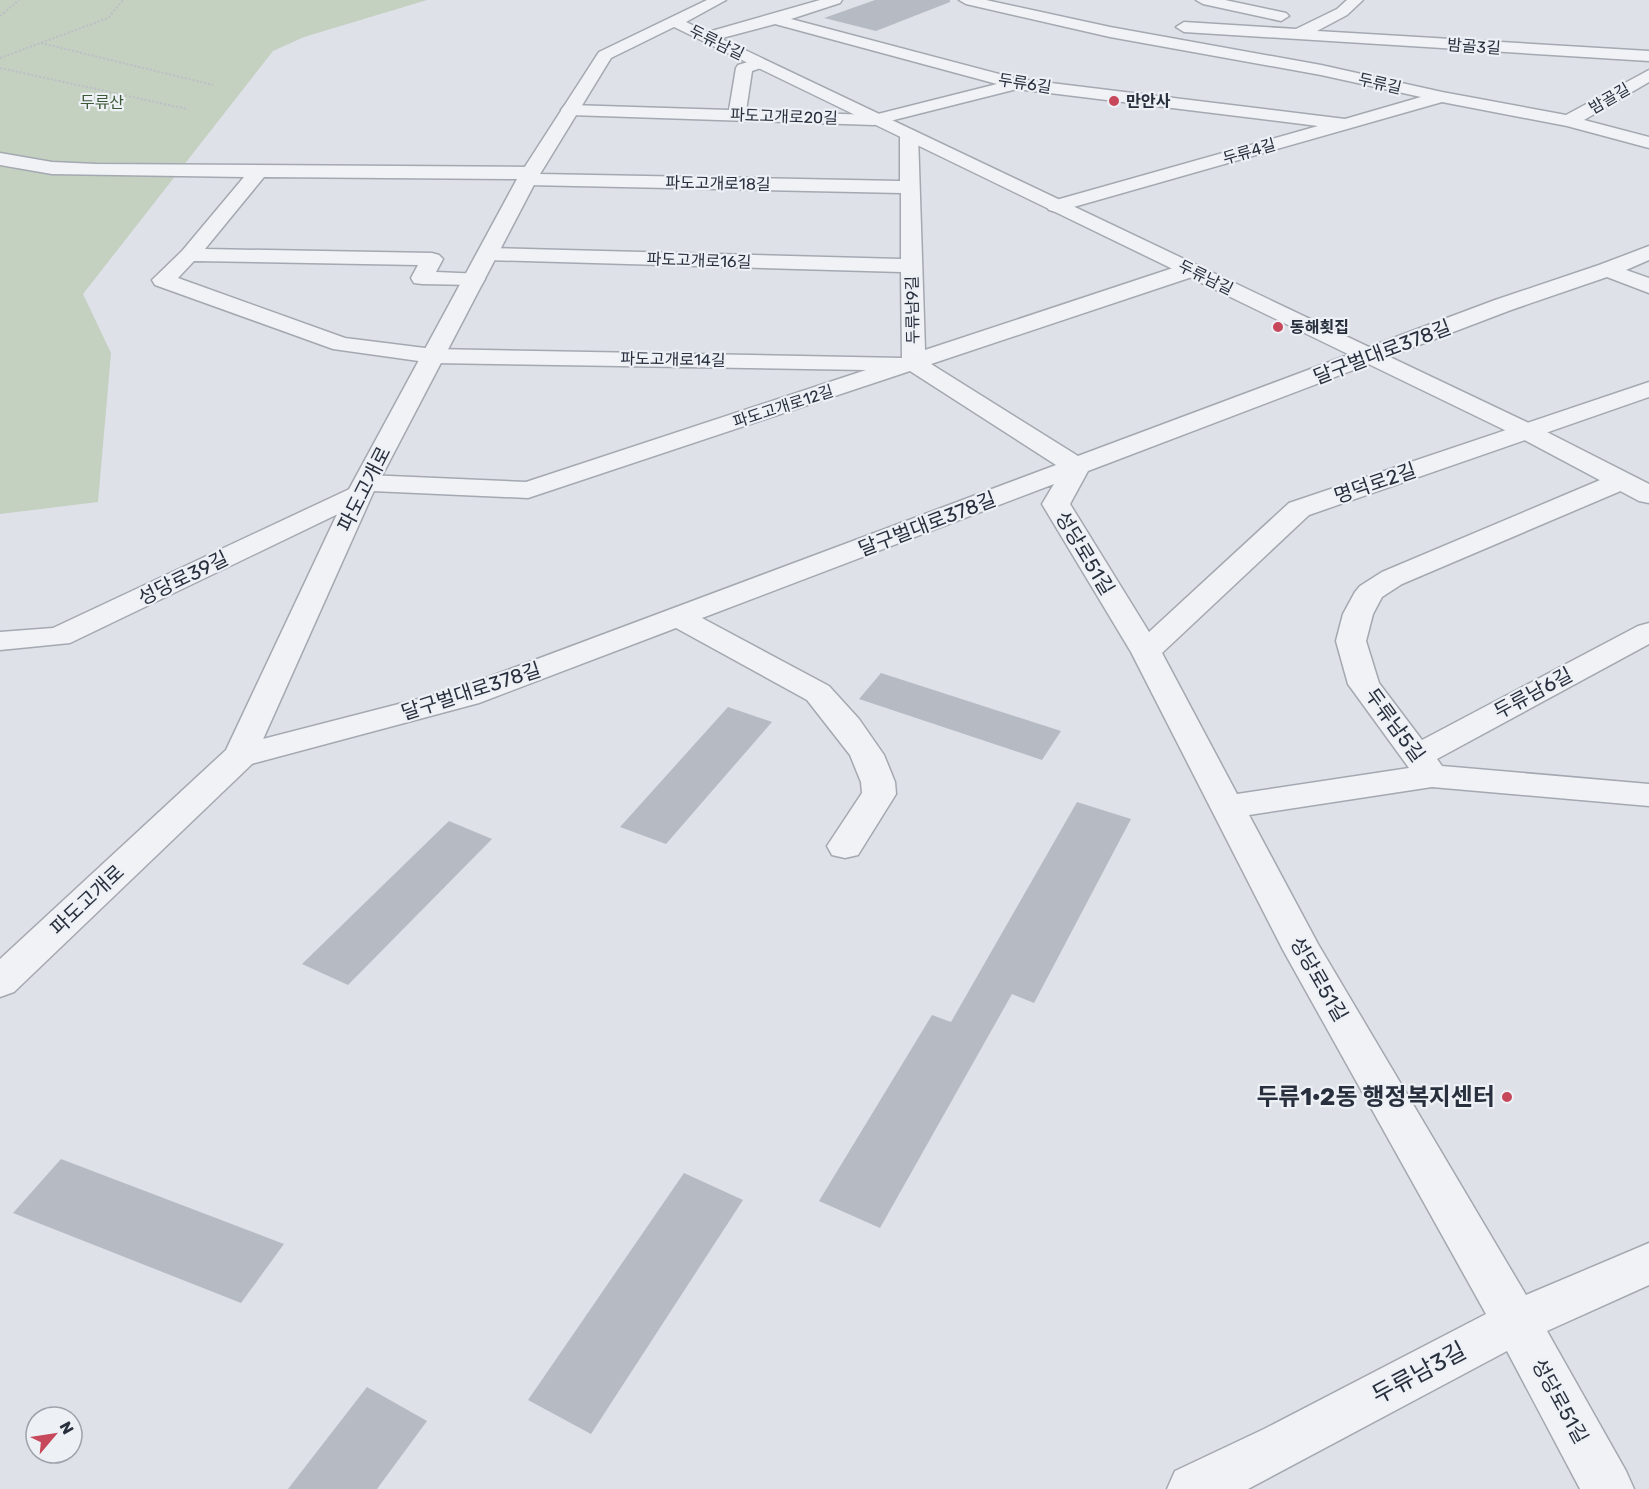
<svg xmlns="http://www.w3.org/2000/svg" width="1649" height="1489" viewBox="0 0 1649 1489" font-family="Rubik,'Noto Sans KR',sans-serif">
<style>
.green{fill:#c4d0c0}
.building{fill:#b6bbc3}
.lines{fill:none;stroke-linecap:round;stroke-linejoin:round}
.minor-casing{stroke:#a4a8b1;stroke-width:3}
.tertiary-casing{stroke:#a4a8b1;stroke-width:3}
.path{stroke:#bcbfc5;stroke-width:2;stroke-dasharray:2 2;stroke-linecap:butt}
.minor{fill:#f0f2f5;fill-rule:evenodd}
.tertiary{fill:#f0f2f5;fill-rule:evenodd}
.poi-dot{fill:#c7485a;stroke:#edf0f5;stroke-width:2}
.labels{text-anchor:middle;stroke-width:4.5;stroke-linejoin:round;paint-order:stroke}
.far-street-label{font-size:16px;fill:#282f3d;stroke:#edf0f5}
.far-poi-label{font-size:16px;font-weight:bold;fill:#282f3d;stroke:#edf0f5;text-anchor:start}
.far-park-label{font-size:16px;fill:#3c5836;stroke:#edf0f5}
.street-label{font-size:20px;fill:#282f3d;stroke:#edf0f5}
.near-poi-label{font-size:24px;font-weight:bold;fill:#282f3d;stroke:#edf0f5;text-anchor:end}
.near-street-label{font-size:24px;fill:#282f3d;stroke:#edf0f5}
</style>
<rect width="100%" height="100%" fill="#dee1e7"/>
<polygon class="green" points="0,0 427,0 304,37 273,51 83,294 111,353 98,502 0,514"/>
<g class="building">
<polygon points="875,0 950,0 950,2 876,31 824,18"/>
<polygon points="881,673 1061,731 1042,760 859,699"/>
<polygon points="728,707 772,722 666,844 620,827"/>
<polygon points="1077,802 1131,819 1034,1003 1012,994 880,1228 819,1201 932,1015 951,1022"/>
<polygon points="449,821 492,839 348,985 302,964"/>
<polygon points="61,1159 284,1244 241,1303 13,1213"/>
<polygon points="684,1173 743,1200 591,1434 528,1400"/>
<polygon points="367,1387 427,1421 377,1489 288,1489"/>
</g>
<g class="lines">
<defs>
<g id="minor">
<polygon points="820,0 842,0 840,3 791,19 1018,79 1345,119 1421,97 1321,75 1110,37 966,4 959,0 986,0 1110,27 1321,65 1442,92 1566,115 1649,70 1649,82 1584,120 1649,137 1649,148 1567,126 1442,102 1056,212 1049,210 1046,206 1049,202 1318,126 1017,89 874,125 570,115 564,114 561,110 564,106 570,105 729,110 736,68 738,65 761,58 769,63 767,66 752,71 746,111 874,115 997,84 775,24 707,42 699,37 701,34"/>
<polygon points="1196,0 1225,0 1286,13 1289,16 1281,21 1203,4"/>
<polygon points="1347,0 1363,0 1347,15 1317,31 1649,51 1649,61 1184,32 1176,27 1184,22 1296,29 1337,9"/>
<path d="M909 130 915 131 918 135 925 350 1182 265 1190 264 1198 265 1201 270 1198 275 931 364 1078 456 1495 300 1599 265 1649 246V260L1626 270 1649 278V293L1607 277 1511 310 1088 471 1070 504 1149 632 1289 503 1649 382V397L1309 515 1162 653 1237 794 1409 768 1348 684 1336 641 1343 614 1355 592 1360 586 1382 572 1612 475 1621 473 1630 475 1634 481 1630 487 1402 584 1382 597 1373 614 1366 641 1379 683 1422 740 1638 626 1649 623V644L1437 759 1442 766 1649 784V806L1432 787 1249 815 1318 944 1526 1295 1649 1243V1285L1547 1331 1626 1471 1634 1489H1580L1507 1351 1248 1489H1167L1175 1471 1264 1429 1486 1314 1283 950 1131 652 1042 504 1054 484 702 618 829 686 859 719 884 755 895 782 896 794 858 855 845 858 832 855 827 846 862 793 861 782 850 755 807 700 676 628 479 703 240 767 228 764 223 756 228 748 457 689 1056 465 910 371 528 498 372 491 369 499 70 643 0 650V632L53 628 356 486 354 483 358 477 367 475 526 482 866 370 433 363 333 349 155 285 152 280 182 251 244 177 52 174 0 165V153L52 162 96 164 530 167 537 169 539 174 900 181V135L903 131ZM264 177 518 179 520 183 527 185 901 193V259L487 248 480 250 477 254 480 258 487 260 901 272 902 358 433 349 345 338 178 278 194 261 418 265 411 278 414 283 422 284 474 285 482 284 485 279 482 274 436 272 443 259 439 255 432 253 205 249Z"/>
</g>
<polygon id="tertiary" points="707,0 726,0 686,22 1535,426 1649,484 1649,503 1639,501 1517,436 674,27 611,58 537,179 373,493 252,764 14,992 0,997 0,959 226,750 347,493 517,179 597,55 599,52"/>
</defs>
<use href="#minor" class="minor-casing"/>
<use href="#tertiary" class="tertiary-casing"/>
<g class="path">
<polyline points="0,16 19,0"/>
<polyline points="41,43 213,85"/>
<polyline points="0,58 108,18 123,0"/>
<polyline points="0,68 187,109"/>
</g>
<use href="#minor" class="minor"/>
<use href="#tertiary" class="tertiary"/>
</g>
<g class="poi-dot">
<circle cx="1114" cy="101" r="6"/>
<circle cx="1278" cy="327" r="6"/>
<circle cx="1507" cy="1097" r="6"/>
</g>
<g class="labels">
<g class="far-street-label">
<text transform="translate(717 42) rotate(26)" y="6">두류남길</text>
<text transform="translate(1474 46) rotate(4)" y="6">밤골3길</text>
<text transform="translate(1025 83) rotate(9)" y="6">두류6길</text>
<text transform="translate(1380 83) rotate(13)" y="6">두류길</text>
<text transform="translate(1609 98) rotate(-30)" y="6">밤골길</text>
<text transform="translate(784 116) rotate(2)" y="6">파도고개로20길</text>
<text transform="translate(1249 151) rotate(-16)" y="6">두류4길</text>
<text transform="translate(718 183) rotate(1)" y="6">파도고개로18길</text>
<text transform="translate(699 260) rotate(2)" y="6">파도고개로16길</text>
<text transform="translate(1206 277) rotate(26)" y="6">두류남길</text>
<text transform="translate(912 310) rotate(-91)" y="6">두류남9길</text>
<text transform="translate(673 359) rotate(1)" y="6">파도고개로14길</text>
<text transform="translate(783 406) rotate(-18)" y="6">파도고개로12길</text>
</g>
<g class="far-poi-label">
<text x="1126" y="107">만안사</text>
<text x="1290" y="333">동해횟집</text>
</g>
<g class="far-park-label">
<text x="102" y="108">두류산</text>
</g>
<g class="street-label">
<text transform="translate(1382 352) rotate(-21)" y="7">달구벌대로378길</text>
<text transform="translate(1375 483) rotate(-19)" y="7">명덕로2길</text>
<text transform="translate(364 489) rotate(-63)" y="7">파도고개로</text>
<text transform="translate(927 524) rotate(-21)" y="7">달구벌대로378길</text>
<text transform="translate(1085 553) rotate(59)" y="7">성당로51길</text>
<text transform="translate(183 578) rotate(-26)" y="7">성당로39길</text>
<text transform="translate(471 691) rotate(-18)" y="7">달구벌대로378길</text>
<text transform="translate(1533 693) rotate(-28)" y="7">두류남6길</text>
<text transform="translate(1395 725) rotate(54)" y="7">두류남5길</text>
<text transform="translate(87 900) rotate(-43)" y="7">파도고개로</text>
<text transform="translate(1319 979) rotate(60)" y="7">성당로51길</text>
<text transform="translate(1560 1401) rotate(61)" y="7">성당로51길</text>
</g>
<g class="near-poi-label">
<text x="1495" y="1105">두류1·2동 행정복지센터</text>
</g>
<g class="near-street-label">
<text transform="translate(1419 1373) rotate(-28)" y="8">두류남3길</text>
</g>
</g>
<g transform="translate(54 1435) rotate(61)"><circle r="28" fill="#edf0f5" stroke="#9ea3ab" stroke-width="1.5"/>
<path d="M0-4.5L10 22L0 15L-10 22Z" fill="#c7485a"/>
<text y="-9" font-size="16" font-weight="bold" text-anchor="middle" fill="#282f3d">N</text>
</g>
</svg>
